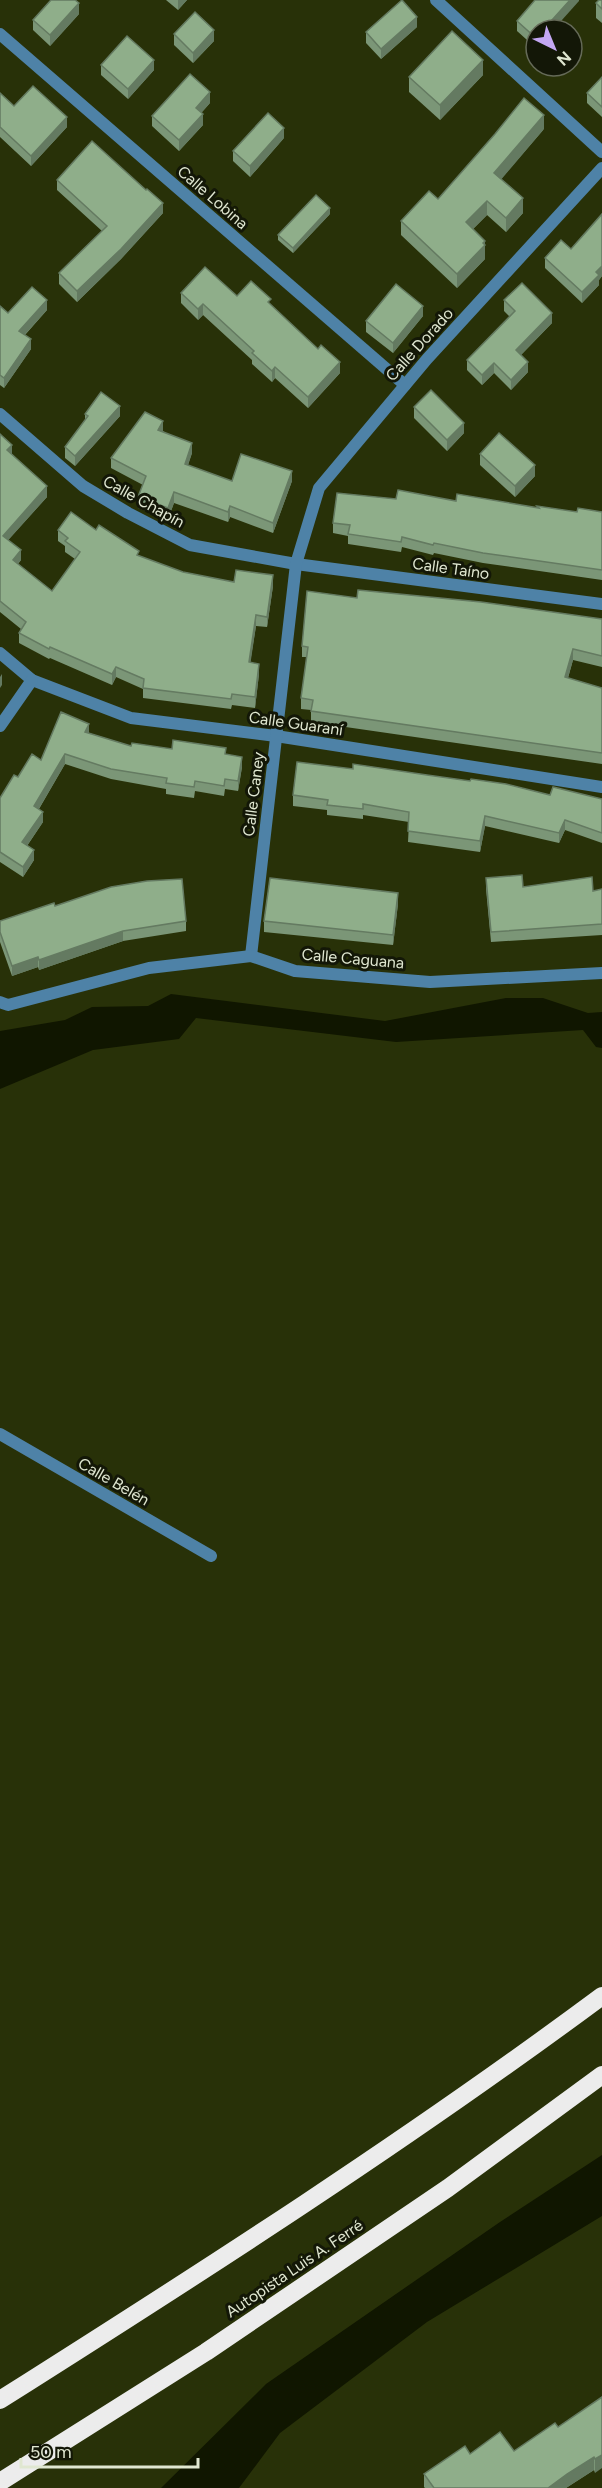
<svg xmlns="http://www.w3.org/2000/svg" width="602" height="2488" viewBox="0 0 602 2488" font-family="Figtree,sans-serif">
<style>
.water{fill:#101600}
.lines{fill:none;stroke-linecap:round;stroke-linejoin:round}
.minor{stroke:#4e82a7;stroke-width:12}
.motorway{stroke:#ececec;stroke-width:18}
.wall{fill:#7b9677}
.shaded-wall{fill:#647a61}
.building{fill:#8fae8a;stroke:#647a61;stroke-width:1.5}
.labels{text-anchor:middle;stroke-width:6;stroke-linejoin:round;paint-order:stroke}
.street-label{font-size:16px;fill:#e0e7d1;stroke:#131707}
</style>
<rect width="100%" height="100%" fill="#283108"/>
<g class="water">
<polygon points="171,994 385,1021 506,998 543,998 588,1013 602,1012 602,1048 596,1047 583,1030 396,1042 196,1018 179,1039 93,1050 0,1089 0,1031 65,1020 92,1007 148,1006"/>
<polygon points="602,2155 602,2216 427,2322 280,2433 239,2488 161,2488 266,2384 500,2222"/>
</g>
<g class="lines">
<g class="minor">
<polyline points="436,0 602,152"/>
<polyline points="0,34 405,385"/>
<polyline points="0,414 83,486 128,513 190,545 296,564 602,604"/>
<polyline points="0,653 32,680 131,718 276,736 602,787"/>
<polyline points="0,726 32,680"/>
<polyline points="251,956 296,564 319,488 427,359 602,168"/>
<polyline points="0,1002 8,1005 149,968 251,956 295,971 430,982 602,973"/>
<polyline points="0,1434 211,1556"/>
</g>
<g class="motorway">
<path d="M0 2400C204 2271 408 2140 602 1996"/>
<polyline points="0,2482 206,2352 448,2188 602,2075"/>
</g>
</g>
<g class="wall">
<polygon points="166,0 187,0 178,10"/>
<polygon points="579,0 536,30 536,48 517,31 517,21"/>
<polygon points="602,0 602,23 596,18 596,3"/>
<polygon points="79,14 50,46 33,30 33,20"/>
<polygon points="417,27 381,59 366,43 366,32"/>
<polygon points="174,34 214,41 193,63 174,45"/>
<polygon points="101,65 154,70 128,99 101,75"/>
<polygon points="483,75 440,120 409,92 409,77"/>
<polygon points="602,77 602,117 587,103 587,93"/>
<polygon points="0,93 14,106 67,127 31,166 0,137"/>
<polygon points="210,103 201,113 203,125 179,151 152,126 152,116"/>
<polygon points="544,129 501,179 523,213 506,232 487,215 473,229 485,241 485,259 457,288 401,235 401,221 438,199"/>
<polygon points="284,138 250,177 233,161 233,151"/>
<polygon points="57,180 146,190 163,213 121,259 77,302 59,284 59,273 102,231 57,190"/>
<polygon points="330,214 293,253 278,240 278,235"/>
<polygon points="602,214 602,276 599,280 599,285 582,303 545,268 545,258 571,249"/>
<polygon points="181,293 237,296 271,305 340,373 308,408 275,378 272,382 252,364 252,360 203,315 198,320 181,303"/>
<polygon points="504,300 552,323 521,355 528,372 511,390 494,373 482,385 467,370 467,360 510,317 504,311"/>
<polygon points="0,306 8,313 47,310 25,335 31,349 4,388 0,385"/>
<polygon points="423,316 393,353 366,332 366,321"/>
<polygon points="414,407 464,433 447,451 414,418"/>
<polygon points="85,414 120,416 75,466 65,458 65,447 85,420"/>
<polygon points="163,431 192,453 188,465 232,481 292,481 273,533 230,517 228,522 174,503 168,519 138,508 138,497 143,485 111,468 111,458"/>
<polygon points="0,434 12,454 47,497 8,540 21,560 18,564 52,591 75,559 65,552 65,546 58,541 58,530 96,530 139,556 183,572 234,582 273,586 267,627 256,626 250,663 259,674 255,708 232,705 231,709 143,698 143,689 116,677 112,685 50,658 49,659 19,643 19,633 21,629 0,612"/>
<polygon points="480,454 535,476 515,497 480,465"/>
<polygon points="396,499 456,501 537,508 537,506 577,512 602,512 602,580 483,563 434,553 433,555 402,547 401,552 348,544 348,536 333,533 333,523"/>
<polygon points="357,598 602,619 602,667 573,660 568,678 602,688 602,764 311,722 311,710 301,709 301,698 307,657 302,657 302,646"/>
<polygon points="89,733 131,746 226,754 242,767 238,791 225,789 224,796 195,791 194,798 166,794 166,789 111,779 65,764 39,809 43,822 27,846 34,860 23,877 0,862 0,798 18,777 41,760"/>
<polygon points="293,795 550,795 602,799 602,843 565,830 559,843 485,826 480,852 408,842 409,822 363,815 363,819 327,815 327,810 293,806"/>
<polygon points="486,878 523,887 593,891 602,889 602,935 491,942 486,889"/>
<polygon points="398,904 393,945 264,932 264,921"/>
<polygon points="55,906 186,921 186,931 123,941 39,970 38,967 12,976 0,942 0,921"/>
<polygon points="602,2397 595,2473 594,2470 566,2488 425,2488 424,2487 424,2474 470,2454 514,2451 558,2427"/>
</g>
<g class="shaded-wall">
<polygon points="178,0 187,0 178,10"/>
<polygon points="570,0 579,0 579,1 553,30 543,30"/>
<polygon points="79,3 79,14 50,46 50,35"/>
<polygon points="417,17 417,27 381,59 381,49"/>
<polygon points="214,30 214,41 193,63 193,53"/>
<polygon points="154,60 154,70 128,99 128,89"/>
<polygon points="483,60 483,75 440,120 440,105"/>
<polygon points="210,92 210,103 196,119 196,108"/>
<polygon points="203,114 203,125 179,151 179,140"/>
<polygon points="544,115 544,129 494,188 494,173"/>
<polygon points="67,117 67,127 31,166 31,156"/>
<polygon points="284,128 284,138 250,177 250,166"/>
<polygon points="523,198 523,213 506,232 506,218"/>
<polygon points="487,201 487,215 466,236 466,222"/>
<polygon points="163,203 163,213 121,259 77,302 77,291"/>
<polygon points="330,208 330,214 293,253 293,248"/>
<polygon points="485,241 485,259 457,288 457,274"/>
<polygon points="602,266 602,276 599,280 599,285 582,303 582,292 596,272"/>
<polygon points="47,300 47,310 19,341 19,331"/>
<polygon points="203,304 203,315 198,320 198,309"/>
<polygon points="423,306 423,316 393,353 393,343"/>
<polygon points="552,313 552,323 516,360 516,350"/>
<polygon points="31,339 31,349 4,388 4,378"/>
<polygon points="340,362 340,373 308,408 308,397"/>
<polygon points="528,362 528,372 511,390 511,380"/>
<polygon points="494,363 494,373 482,385 482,375"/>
<polygon points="275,367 275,378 272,382 272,371"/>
<polygon points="120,406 120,416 75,466 75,456"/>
<polygon points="163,421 163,431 158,441 158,430"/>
<polygon points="464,423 464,433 447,451 447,440"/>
<polygon points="192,443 192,453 185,474 185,464"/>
<polygon points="12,445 12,456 7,450"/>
<polygon points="535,465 535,476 515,497 515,486"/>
<polygon points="292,471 292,481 273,533 273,523"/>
<polygon points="47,486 47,497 3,546 3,536"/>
<polygon points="174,492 174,503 168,519 168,508"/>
<polygon points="230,506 230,517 228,522 228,512"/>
<polygon points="21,550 21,560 13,570 13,560"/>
<polygon points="273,575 273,586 267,627 267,617"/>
<polygon points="256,615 256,626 249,673 249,662"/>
<polygon points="573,649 573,660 565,688 565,677"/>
<polygon points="259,664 259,674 255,708 255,697"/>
<polygon points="116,667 116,677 112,685 112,674"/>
<polygon points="2,674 2,685 0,688 0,677"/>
<polygon points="89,724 89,734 85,732"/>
<polygon points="65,754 65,764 34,817 34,806"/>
<polygon points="242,757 242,767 238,791 238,781"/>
<polygon points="43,812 43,822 22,853 22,842"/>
<polygon points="485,816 485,826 480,852 480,841"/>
<polygon points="565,820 565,830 559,843 559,833"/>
<polygon points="34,850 34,860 23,877 23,867"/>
<polygon points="398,893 398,904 393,945 393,935"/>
<polygon points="123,931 123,941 39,970 39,960"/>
<polygon points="38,957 38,967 12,976 12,966"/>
<polygon points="602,2455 602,2468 595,2473 595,2459"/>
<polygon points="594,2457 594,2470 566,2488 548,2488 567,2474"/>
</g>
<g class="building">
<polygon points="51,0 75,0 79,3 50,35 33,20"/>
<polygon points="402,0 417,17 381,49 366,32"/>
<polygon points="535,0 570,0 543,30 536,30 536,38 517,21"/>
<polygon points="599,0 602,0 602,9 596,3"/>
<polygon points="195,12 214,30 193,53 174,34"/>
<polygon points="452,31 483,60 440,105 409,77"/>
<polygon points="127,36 154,60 128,89 101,65"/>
<polygon points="190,74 210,92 196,108 203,114 179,140 152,116"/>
<polygon points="602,77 602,107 587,93"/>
<polygon points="33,86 67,117 31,156 0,127 0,93 14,106"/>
<polygon points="524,98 544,115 494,173 523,198 506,218 487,201 466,222 485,241 483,243 485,245 457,274 401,221 429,191 438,199 495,134"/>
<polygon points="268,113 284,128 250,166 233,151"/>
<polygon points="92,141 146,190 147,189 163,203 121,249 77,291 59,273 107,226 57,180"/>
<polygon points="316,195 330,208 293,248 278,235"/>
<polygon points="602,214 602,266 596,272 599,275 582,292 545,258 561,240 571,249"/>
<polygon points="205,267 237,296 251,281 271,299 268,302 318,349 321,345 340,362 308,397 275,367 272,371 252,353 254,351 203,304 198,309 181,293"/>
<polygon points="522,283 552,313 516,350 528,362 511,380 494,363 482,375 467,360 515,311 504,300"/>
<polygon points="396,284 423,306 393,343 366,321"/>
<polygon points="32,287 47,300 19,331 31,339 4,378 0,375 0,306 8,313"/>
<polygon points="431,390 464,423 447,440 414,407"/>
<polygon points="101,392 120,406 75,456 65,447 88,416 85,414"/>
<polygon points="145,412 163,421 158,430 192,443 185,464 232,481 241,454 292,471 273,523 230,506 228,512 174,492 168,508 138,497 146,476 111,458"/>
<polygon points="499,433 535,465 515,486 480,454"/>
<polygon points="0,434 12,445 7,450 47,486 3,536 21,550 13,560 52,591 80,552 65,541 68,538 58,530 71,512 96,530 99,525 139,551 137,555 183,572 234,582 236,570 273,575 267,617 256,615 249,662 259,664 255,697 232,694 231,699 143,688 144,679 116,667 112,674 50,647 49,649 19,633 26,622 0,601"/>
<polygon points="398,490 456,501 457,494 539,508 537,506 577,512 578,508 602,512 602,570 483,553 434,543 433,545 402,537 401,542 348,534 350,525 333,523 337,493 396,499"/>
<polygon points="358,590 481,602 602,619 602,656 573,649 565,677 602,688 602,753 311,711 313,700 301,698 308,647 302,646 307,591 357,598"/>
<polygon points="61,712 89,724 85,732 131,746 132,743 172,749 173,740 226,748 225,754 242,757 238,781 225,779 224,786 195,781 194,787 166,783 167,778 111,769 65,754 34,806 43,812 22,842 34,850 23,867 0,852 0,798 14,775 18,777 32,754 41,760"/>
<polygon points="297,762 353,769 353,764 427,775 470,781 471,779 506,784 550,795 553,787 602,799 602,833 565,820 559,833 485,816 480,841 408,831 409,812 363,804 363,809 327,805 328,800 293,795"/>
<polygon points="522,875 523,887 592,877 593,891 602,889 602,924 491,932 486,878"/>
<polygon points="270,878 398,893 393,935 264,921"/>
<polygon points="182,879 186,921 123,931 39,960 38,957 12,966 0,932 0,921 54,903 55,906 111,887 147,881"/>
<polygon points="602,2397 602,2455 595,2459 594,2457 567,2474 548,2488 434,2488 424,2474 465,2446 470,2454 500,2432 514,2451 555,2423 558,2427"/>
</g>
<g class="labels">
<g class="street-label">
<text transform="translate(213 197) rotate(41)" y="6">Calle Lobina</text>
<text transform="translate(419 344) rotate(-48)" y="6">Calle Dorado</text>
<text transform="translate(144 501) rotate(29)" y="6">Calle Chapín</text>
<text transform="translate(451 568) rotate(8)" y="6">Calle Taíno</text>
<text transform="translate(296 723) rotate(8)" y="6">Calle Guaraní</text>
<text transform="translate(253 794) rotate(-83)" y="6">Calle Caney</text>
<text transform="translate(353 958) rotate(5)" y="6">Calle Caguana</text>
<text transform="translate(114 1481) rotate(30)" y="6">Calle Belén</text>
<text transform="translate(294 2268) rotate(-34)" y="6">Autopista Luis A. Ferré</text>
</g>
</g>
<g transform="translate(554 48) rotate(137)"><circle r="28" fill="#131707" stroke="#656a58" stroke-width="1.5"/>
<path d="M0-4.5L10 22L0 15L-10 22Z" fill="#c3a7f2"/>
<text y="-9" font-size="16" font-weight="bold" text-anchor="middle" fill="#e0e7d1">N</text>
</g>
<path d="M21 2458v9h177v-9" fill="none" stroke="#e0e7d1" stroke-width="3"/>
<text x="30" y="2458" font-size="18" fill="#e0e7d1" stroke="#131707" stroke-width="4.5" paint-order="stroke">50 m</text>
</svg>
